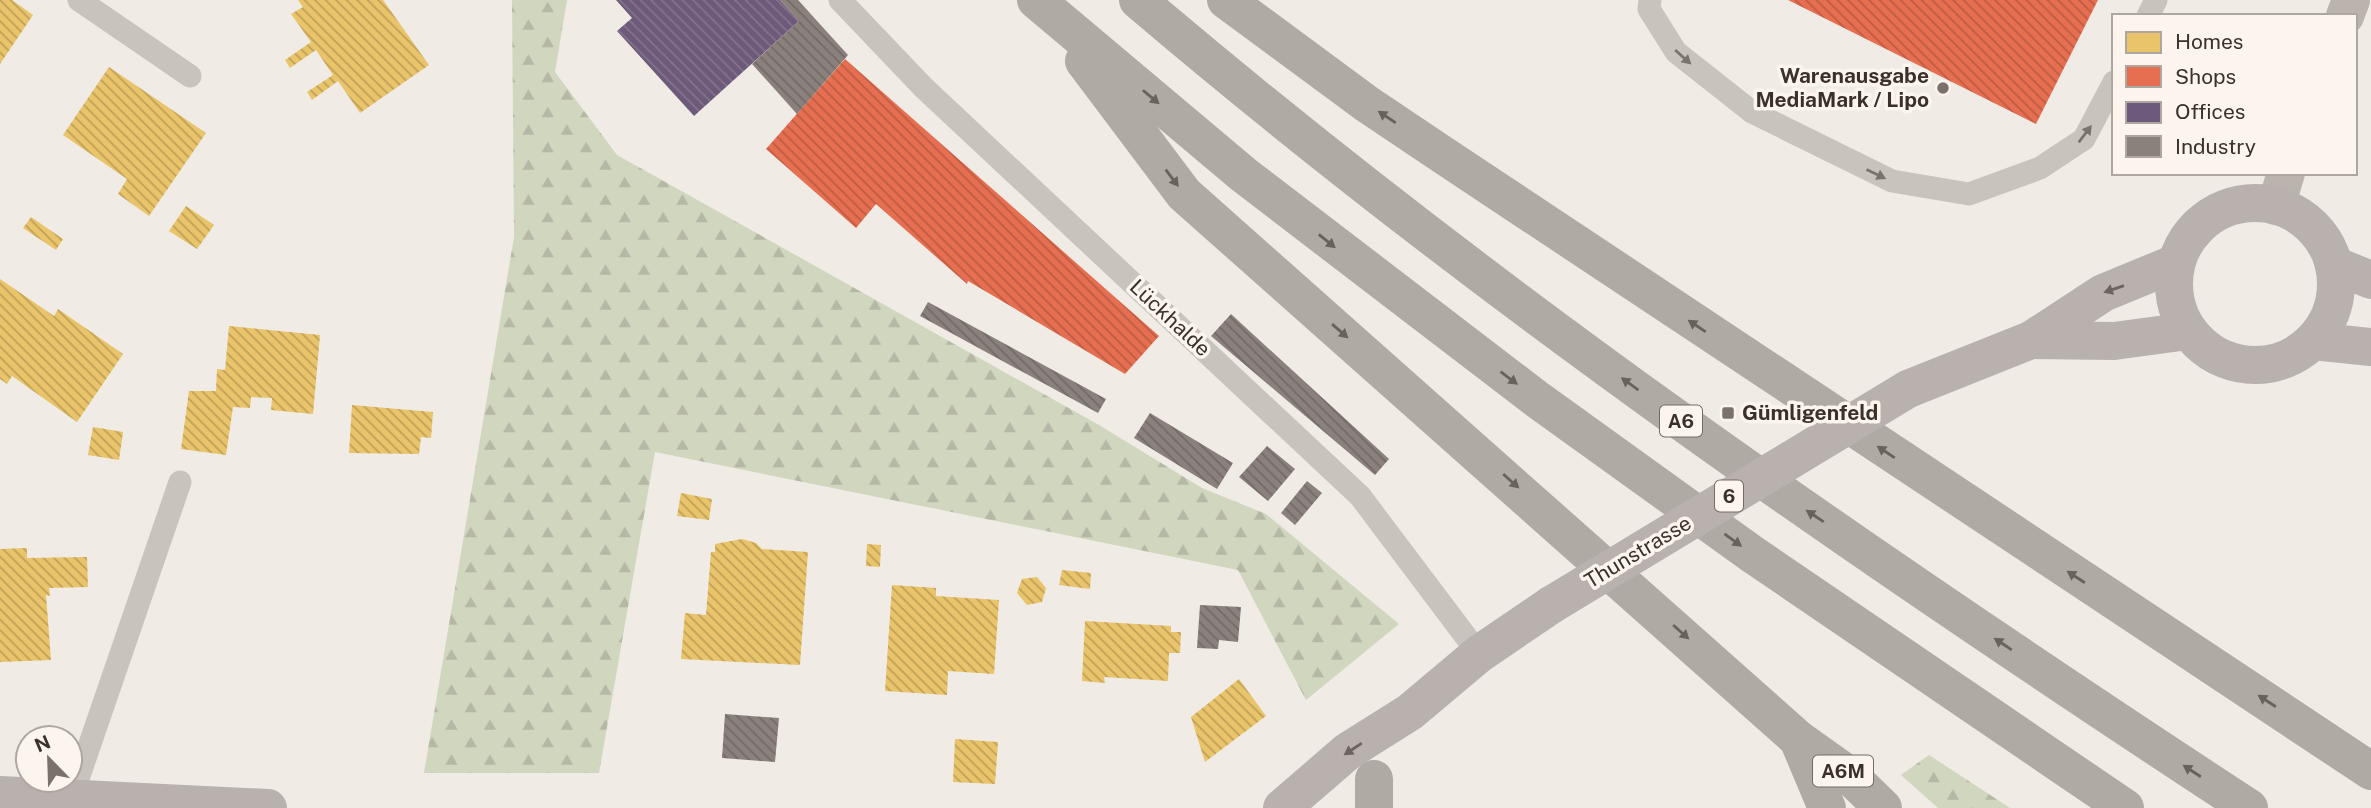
<svg xmlns="http://www.w3.org/2000/svg" width="2371" height="808" viewBox="0 0 2371 808" font-family="'Public Sans',sans-serif">
  <style>
    .forest { fill: url(#forest-firs) }
    .homes { fill: url(#homes-back-hatch) }
    .shops { fill: url(#shops-back-hatch) }
    .offices { fill: url(#offices-back-hatch) }
    .industry { fill: url(#industry-back-hatch) }
    .lines { fill: none; stroke-linecap: round; stroke-linejoin: round }
    .lane { stroke: #c9c3be; stroke-width: 23 }
    .secondary { stroke: #bab3ae; stroke-width: 38 }
    .primary { stroke: #b8b1ad; stroke-width: 38 }
    .highway { stroke: #afaaa4; stroke-width: 38 }
    .primary-bridge { stroke: #b8b1ad; stroke-width: 38 }
    .oneway { fill: #7b726d }
    .oneway2 { fill: #69615b }
    .oneway3 { fill: #6d645f }
    .poi-dot { fill: #7a716c; stroke: #fbf5ee; stroke-width: 2.5 }
    .labels { text-anchor: middle; stroke-width: 7; stroke-linejoin: round; paint-order: stroke }
    .shield { fill: #fbf5ee; stroke: #756b66; stroke-width: 2 }
    .shield-label { font-size: 19px; font-weight: bold; fill: #3b302b }
    .poi-label { font-size: 21px; font-weight: bold; fill: #3b302b; stroke: #fbf5ee; text-anchor: end }
    .street-label { font-size: 21px; fill: #3b302b; stroke: #fbf5ee }
  </style>
  <defs>
    <pattern id="forest-firs" width="22" height="20" patternUnits="userSpaceOnUse" patternTransform="scale(1.75)"><rect width="22" height="20" fill="#d1d6bf"/><path d="M5 1l3.5 6h-7zM16 11l3.5 6h-7z" fill="#b4b8a4"/></pattern>
    <pattern id="homes-back-hatch" width="6" height="6" patternUnits="userSpaceOnUse" patternTransform="scale(1.75)"><rect width="6" height="6" fill="#e9c46a"/><path d="M-1 5l2 2M0 0l6 6M5-1l2 2" fill="none" stroke="#bea057"/></pattern>
    <pattern id="shops-back-hatch" width="6" height="6" patternUnits="userSpaceOnUse" patternTransform="scale(1.75)"><rect width="6" height="6" fill="#e76f51"/><path d="M-1 5l2 2M0 0l6 6M5-1l2 2" fill="none" stroke="#bc5c43"/></pattern>
    <pattern id="offices-back-hatch" width="6" height="6" patternUnits="userSpaceOnUse" patternTransform="scale(1.75)"><rect width="6" height="6" fill="#6d597a"/><path d="M-1 5l2 2M0 0l6 6M5-1l2 2" fill="none" stroke="#83738b"/></pattern>
    <pattern id="industry-back-hatch" width="6" height="6" patternUnits="userSpaceOnUse" patternTransform="scale(1.75)"><rect width="6" height="6" fill="#8a817c"/><path d="M-1 5l2 2M0 0l6 6M5-1l2 2" fill="none" stroke="#726a66"/></pattern>
  </defs>
  <rect width="100%" height="100%" fill="#f0ebe5"/>
  <g class="forest">
    <path d="M512 0H567L555 72 617 155 1099 425 1202 488 1266 514 1399 624 1306 700 1238 570 655 452 599 773H424L514 237Z"/>
    <path d="M1929 755 2010 808H1938L1901 775Z"/>
  </g>
  <g class="homes">
    <path d="M0 0H12L33 15 0 64Z"/>
    <path d="M298 0H383L429 65 360 113 338 81 312 100 307 92 333 75 316 50 290 68 285 60 311 42 291 14 303 7Z"/>
    <path d="M109 67 206 133 149 216 118 194 127 179 63 135Z"/>
    <path d="M186 206 214 225 197 249 169 231Z"/>
    <path d="M31 217 63 239 56 250 23 228Z"/>
    <path d="M0 279 54 316 58 309 123 354 77 422 12 376 7 384 0 379Z"/>
    <path d="M229 326 320 335 313 414 271 410 272 398 251 397 250 408 233 407 226 455 181 449 189 391H216L217 369 225 370Z"/>
    <path d="M352 405 433 412 431 438 421 437 419 454 349 453Z"/>
    <path d="M93 427 123 432 119 460 88 455Z"/>
    <path d="M681 493 712 499 709 520 677 516Z"/>
    <path d="M742 539 756 543 762 549 808 552 800 665 681 659 685 613 706 615 711 552H715V544Z"/>
    <path d="M867 544 881 545 880 567 866 566Z"/>
    <path d="M27 548V558L87 557 88 587 49 588 50 596 46 595 51 660 0 662V549Z"/>
    <path d="M1062 570 1091 573 1090 589 1059 585Z"/>
    <path d="M1037 577 1046 588 1042 602 1027 605 1017 593 1022 579Z"/>
    <path d="M892 585 936 588V596L999 600 994 674 948 671 947 695 885 691Z"/>
    <path d="M1085 621 1171 626V632H1181L1180 653H1169L1168 681 1104 677 1105 683 1082 681Z"/>
    <path d="M1239 679 1266 716 1205 762 1191 717Z"/>
    <path d="M955 739 998 742 995 784 953 782Z"/>
  </g>
  <g class="shops">
    <path d="M1788 0H2098L2036 124Z"/>
    <path d="M845 59 1159 336 1125 374 968 281 967 284 876 204 856 228 766 149Z"/>
  </g>
  <path class="offices" d="M616 0H780L799 21 694 116 617 31 632 18Z"/>
  <g class="industry">
    <path d="M780 0H798L848 55 797 114 752 64 799 21Z"/>
    <path d="M928 302 1106 399 1098 413 920 316Z"/>
    <path d="M1231 314 1389 459 1375 475 1211 336Z"/>
    <path d="M1150 413 1233 463 1217 489 1134 438Z"/>
    <path d="M1267 446 1295 469 1268 501 1239 477Z"/>
    <path d="M1307 481 1322 493 1295 525 1281 513Z"/>
    <path d="M1200 605 1241 607 1238 642 1219 640 1218 649 1197 648Z"/>
    <path d="M725 714 779 718 775 762 722 758Z"/>
  </g>
  <g class="lines">
    <g class="lane">
      <path d="M79 0 190 76"/>
      <path d="M840 0 924 88 1360 496 1479 654"/>
      <path d="M1650 0 1649 9 1676 52 1752 112 1892 181 1969 194 2040 168 2084 139 2114 82"/>
      <path d="M2148 16 2156 0"/>
      <path d="M71 799 180 482"/>
    </g>
    <g class="secondary">
      <path d="M2345 16 2351 0"/>
      <path d="M2276 206 2286 173"/>
    </g>
    <g class="primary">
      <circle cx="2255" cy="284" r="81"/>
      <path d="M2334 265 2371 280"/>
      <path d="M2031 340 2114 341 2188 331"/>
      <path d="M2313 341 2371 347"/>
      <path d="M1908 389 2031 340 2103 293 2176 263"/>
      <path d="M0 795 268 808"/>
      <path d="M1282 808 1348 751 1410 712 1479 654 1551 605"/>
    </g>
    <g class="highway">
      <path d="M1036 0 1244 175 1538 400 1752 554 2125 808"/>
      <path d="M1138 0C1487 297 1866 557 2249 808"/>
      <path d="M1226 0 1367 104 1443 155 2371 771"/>
      <path d="M1084 61 1184 194 1798 739 1850 776 1883 808"/>
      <path d="M1798 739 1827 808"/>
      <path d="M1374 808V779"/>
    </g>
    <path class="primary-bridge" d="M1551 605 1908 389"/>
  </g>
  <defs><path id="oneway-solid" d="M-6-.8H1V-3.2L6.5 0L1 3.2V.8H-6Z" transform="scale(1.75)"/></defs>
  <g class="oneway">
    <use href="#oneway-solid" transform="translate(1683 57) rotate(42)"/>
    <use href="#oneway-solid" transform="translate(2085 134) rotate(-53)"/>
    <use href="#oneway-solid" transform="translate(1876 174) rotate(26)"/>
  </g>
  <g class="oneway2">
    <use href="#oneway-solid" transform="translate(1151 97) rotate(40)"/>
    <use href="#oneway-solid" transform="translate(1387 117) rotate(-146)"/>
    <use href="#oneway-solid" transform="translate(1172 178) rotate(53)"/>
    <use href="#oneway-solid" transform="translate(1327 241) rotate(39)"/>
    <use href="#oneway-solid" transform="translate(1697 326) rotate(-146)"/>
    <use href="#oneway-solid" transform="translate(1340 331) rotate(41)"/>
    <use href="#oneway-solid" transform="translate(1509 378) rotate(37)"/>
    <use href="#oneway-solid" transform="translate(1630 384) rotate(-144)"/>
    <use href="#oneway-solid" transform="translate(1886 452) rotate(-146)"/>
    <use href="#oneway-solid" transform="translate(1511 481) rotate(42)"/>
    <use href="#oneway-solid" transform="translate(1815 516) rotate(-146)"/>
    <use href="#oneway-solid" transform="translate(1733 540) rotate(36)"/>
    <use href="#oneway-solid" transform="translate(2076 577) rotate(-147)"/>
    <use href="#oneway-solid" transform="translate(1681 632) rotate(42)"/>
    <use href="#oneway-solid" transform="translate(2003 644) rotate(-146)"/>
    <use href="#oneway-solid" transform="translate(2267 701) rotate(-147)"/>
    <use href="#oneway-solid" transform="translate(2192 771) rotate(-147)"/>
  </g>
  <g class="oneway3">
    <use href="#oneway-solid" transform="translate(2114 289) rotate(161)"/>
    <use href="#oneway-solid" transform="translate(1353 749) rotate(146)"/>
  </g>
  <g class="poi-dot">
    <circle cx="1943" cy="88" r="7"/>
    <rect x="1721" y="406" width="14" height="14" rx="3.5"/>
  </g>
  <g class="labels">
    <g class="shield">
      <rect x="1660" y="405.5" width="42" height="31" rx="5"/>
      <rect x="1715" y="480.5" width="28" height="31" rx="5"/>
      <rect x="1813" y="755.5" width="60" height="31" rx="5"/>
    </g>
    <g class="shield-label">
      <text x="1681" y="428">A6</text>
      <text x="1729" y="503">6</text>
      <text x="1843" y="778">A6M</text>
    </g>
    <g class="poi-label">
      <text x="1929" y="83">Warenausgabe<tspan x="1929" dy="24">MediaMark / Lipo</tspan></text>
      <text x="1742" y="420" text-anchor="start">Gümligenfeld</text>
    </g>
    <g class="street-label">
      <text transform="translate(1170 318) rotate(43)" y="7">Lückhalde</text>
      <text transform="translate(1638 552) rotate(-31)" y="7">Thunstrasse</text>
    </g>
  </g>
  <rect x="2112" y="14" width="245" height="161" fill="#fbf5ee" stroke="#aea6a0" stroke-width="2"/>
  <rect x="2126" y="32" width="35" height="21" fill="#e9c46a" stroke="#aea6a0" stroke-width="2"/>
  <text x="2175" y="49" font-size="21" fill="#3b302b">Homes</text>
  <rect x="2126" y="66" width="35" height="21" fill="#e76f51" stroke="#aea6a0" stroke-width="2"/>
  <text x="2175" y="84" font-size="21" fill="#3b302b">Shops</text>
  <rect x="2126" y="102" width="35" height="21" fill="#6d597a" stroke="#aea6a0" stroke-width="2"/>
  <text x="2175" y="119" font-size="21" fill="#3b302b">Offices</text>
  <rect x="2126" y="136" width="35" height="21" fill="#8a817c" stroke="#aea6a0" stroke-width="2"/>
  <text x="2175" y="154" font-size="21" fill="#3b302b">Industry</text>
  <g transform="translate(49 759) rotate(337)"><circle r="33" fill="#fbf5ee" stroke="#aea6a0" stroke-width="2"/>
  <path d="M0-5L12 26L0 18L-12 26Z" fill="#7a716c"/>
  <text y="-10" font-size="19" font-weight="bold" text-anchor="middle" fill="#3b302b">N</text>
  </g>
</svg>
